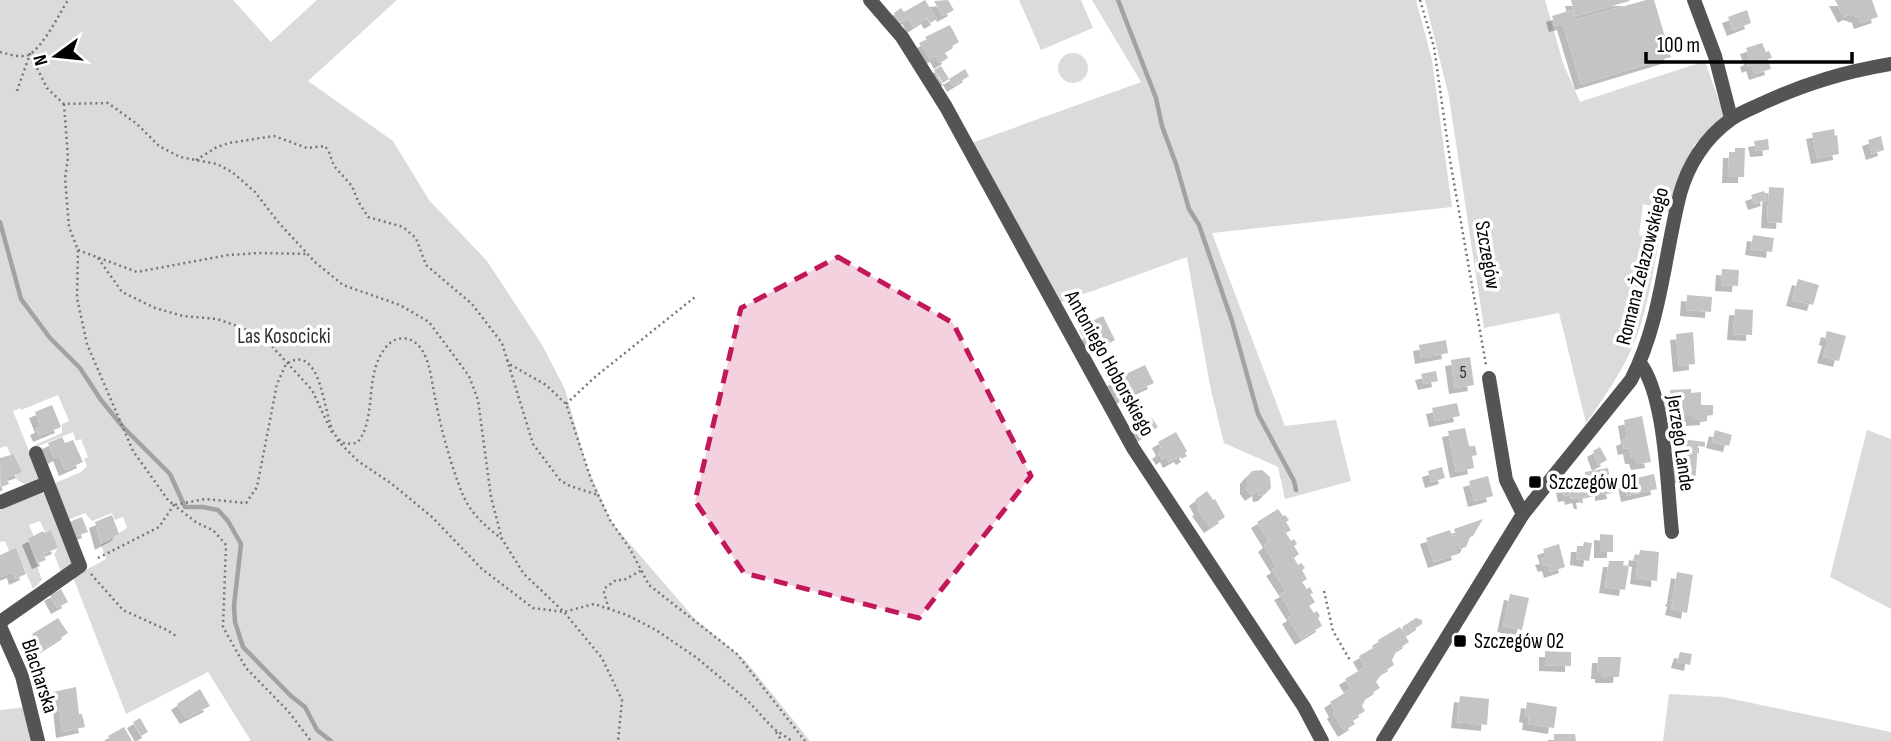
<svg xmlns="http://www.w3.org/2000/svg" width="1891" height="741" viewBox="0 0 1891 741" font-family="'Sofia Sans Condensed',sans-serif">
  <style>
    .green { fill: #dbdbdb }
    .lines { fill: none; stroke-linecap: round; stroke-linejoin: round }
    .stream { stroke: #a2a2a2; stroke-width: 4.5 }
    .building { fill: #c4c4c4; filter: url(#shadow) }
    .path { stroke: #767676; stroke-width: 2.5; stroke-dasharray: 2 3.5; stroke-linecap: butt }
    .minor { stroke: #545454; stroke-width: 14 }
    .marked { fill: #c2185b; fill-opacity: 0.2; stroke: #c2185b; stroke-width: 5; stroke-dasharray: 14 9; stroke-linejoin: round }
    .poi-dot { fill: #000; stroke: #fff; stroke-width: 2.5 }
    .labels { text-anchor: middle; stroke-width: 7; stroke-linejoin: round; paint-order: stroke }
    .number-label { font-size: 18px; fill: #313131 }
    .street-label { font-size: 21px; fill: #000; stroke: #fff }
    .park-label { font-size: 21px; fill: #323232; stroke: #fff }
    .poi-label { font-size: 21px; fill: #000; stroke: #fff; text-anchor: start }
  </style>
  <defs>
    <filter id="shadow"><feDropShadow dx="-6" dy="6" stdDeviation="0" flood-color="#0004"/></filter>
  </defs>
  <rect width="100%" height="100%" fill="#fff"/>
  <g class="green">
    <path d="M0 0H233L271 42 317 0H397L308 81 393 141 429 200 487 261 541 343 565 389 587 467 612 523 695 619 744 659 810 741H251L208 672 126 714 73 577 106 559 101 544 111 540V538L127 528 123 517 115 520 112 513 92 521 85 513 68 520 53 484 81 472 87 466 84 459 88 457 81 439 76 441 73 432 36 447 35 445 62 433V424L69 421 58 395 21 410 20 408 13 411 40 479 28 486 17 480 15 474 21 471 15 455 11 456 7 446 0 448Z"/>
    <path d="M1019 0H1081L1093 28 1041 50Z"/>
    <path d="M1092 0H1416L1432 60 1452 207 1212 233 1285 426 1336 420 1351 481 1285 499 1278 467 1224 443 1210 386 1187 257 1059 303 972 143 1141 82Z"/>
    <path d="M1425 0H1545L1563 63 1580 102 1705 61 1725 118 1694 145 1672 215 1666 210 1643 204 1639 235 1659 241C1652 276 1647 314 1632 348 1620 375 1603 399 1586 423L1559 313 1484 328 1449 97Z"/>
    <circle cx="1073" cy="68" r="15"/>
    <path d="M1867 430 1891 439V609L1830 577Z"/>
    <path d="M40 492 46 494 73 561 71 565 61 572 54 554 58 548 51 530 45 532 40 521 29 525 34 537 28 540 42 580 33 589 16 549 9 551 5 541 0 542V507Z"/>
    <path d="M1669 694 1723 697 1891 732V741H1663Z"/>
    <path d="M25 707 34 741H0V710Z"/>
  </g>
  <g class="lines">
    <g class="stream">
      <path d="M1118 0 1156 98 1162 126 1176 164 1189 209 1199 225 1232 321 1258 414 1294 481 1296 490"/>
      <path d="M0 222 21 299 50 338 80 368 101 400 123 427 170 474 185 507H203L218 510 228 521 241 544 234 606 235 622 243 647 291 696 305 707 317 730 331 741"/>
    </g>
  </g>
  <g class="building">
    <path d="M925 0 937 19 930 23 927 18 913 27 908 18 900 23 894 13 901 8 904 12Z"/>
    <path d="M948 0 954 10 943 16 934 1Z"/>
    <path d="M1571 0H1629L1630 1 1575 16Z"/>
    <path d="M1646 0H1654L1671 57 1581 84 1563 24 1555 26 1552 16 1572 10 1575 20Z"/>
    <path d="M1835 0H1872L1878 17 1860 23 1858 17 1849 14 1844 17Z"/>
    <path d="M1747 10 1751 23 1733 30 1728 17Z"/>
    <path d="M950 25 959 42 944 51 948 58 940 63 936 56 930 59 921 43 927 40 925 37Z"/>
    <path d="M1762 43 1766 52 1769 51 1772 58 1768 59 1771 69 1755 74 1752 65 1748 67 1746 61 1750 59 1746 48Z"/>
    <path d="M941 66 949 79 943 83 934 70Z"/>
    <path d="M965 69 969 76 953 86 949 79Z"/>
    <path d="M1834 129 1835 136 1837 135 1839 154 1817 158 1812 133Z"/>
    <path d="M1881 136 1884 150 1872 154 1868 140Z"/>
    <path d="M1768 139 1769 150 1756 151 1754 141Z"/>
    <path d="M1735 148H1745L1744 177H1728L1729 152H1735Z"/>
    <path d="M1769 187 1784 188 1782 223 1767 222Z"/>
    <path d="M1764 191 1767 200 1754 204 1751 195Z"/>
    <path d="M1753 235 1774 238 1772 252 1751 249Z"/>
    <path d="M1722 269 1739 270 1738 286 1721 285Z"/>
    <path d="M1798 279 1819 285 1813 305 1792 300Z"/>
    <path d="M1687 295 1712 297 1711 312 1686 310Z"/>
    <path d="M1735 309 1753 310 1752 335 1733 334Z"/>
    <path d="M1103 316 1115 340 1098 349 1093 340 1089 342 1086 335 1090 333 1085 324Z"/>
    <path d="M1827 331 1846 336 1839 361 1823 357 1828 340 1825 339Z"/>
    <path d="M1693 332 1695 364 1679 366 1676 334Z"/>
    <path d="M1446 340 1448 353 1421 358 1419 345Z"/>
    <path d="M1470 357 1474 385 1455 388 1451 360Z"/>
    <path d="M1145 365 1154 383 1122 398 1113 380Z"/>
    <path d="M1436 371 1438 381 1424 384 1421 374Z"/>
    <path d="M1691 389V393L1701 392V405H1713V415L1706 416V419L1692 420V416H1676L1675 404H1671L1670 390Z"/>
    <path d="M1457 403 1460 416 1435 421 1432 408Z"/>
    <path d="M52 405 61 427 39 436 36 429 41 427 35 412Z"/>
    <path d="M1642 416 1651 462 1637 464 1635 458H1631L1629 448 1624 449 1622 440 1627 438 1624 420Z"/>
    <path d="M1152 418 1158 427 1143 436 1137 428Z"/>
    <path d="M1465 428 1469 446H1475L1477 455 1472 456 1474 468 1456 472 1448 431Z"/>
    <path d="M1715 430 1732 435 1729 446 1712 442Z"/>
    <path d="M1176 432 1187 451 1185 453 1187 456 1182 459 1180 456 1169 462 1166 456 1162 459 1158 453 1162 450 1158 442Z"/>
    <path d="M62 437 65 443 73 440 83 462 65 470 59 455 54 458 48 443Z"/>
    <path d="M1682 439 1705 442V447L1698 446 1695 484H1688V478L1678 477Z"/>
    <path d="M1600 447 1607 460 1598 465 1593 451Z"/>
    <path d="M14 454 22 472 6 478 9 484 1 487 0 458Z"/>
    <path d="M1442 467 1445 478 1431 482 1428 471Z"/>
    <path d="M1608 468 1613 493 1601 495V490L1587 493V496L1582 497 1583 503H1580L1578 497 1571 499 1570 495 1564 496 1562 487 1567 486V483L1584 480 1585 472Z"/>
    <path d="M1262 470 1270 477 1271 488 1264 495 1259 496 1258 490 1251 495 1246 488V478L1252 471Z"/>
    <path d="M1654 474 1657 489 1627 496 1624 481Z"/>
    <path d="M1488 476 1493 496 1474 501 1469 481Z"/>
    <path d="M1207 491 1213 500 1215 499 1225 517 1210 527 1198 510 1200 509 1195 500Z"/>
    <path d="M1278 509 1283 516 1285 515 1289 520 1286 522 1291 530 1286 533 1291 541 1294 539 1297 544 1294 546 1299 554 1294 558 1298 565 1301 563 1305 568 1302 570 1307 579 1302 582 1307 589 1310 587 1313 593 1310 594 1315 602 1309 606 1314 613 1317 611 1320 616 1318 618 1322 626 1301 639 1288 618 1293 615 1280 594 1286 591 1272 570 1277 567 1264 546 1269 542 1257 522Z"/>
    <path d="M112 515 119 534 101 544 95 522Z"/>
    <path d="M82 517 88 532 74 537 69 522Z"/>
    <path d="M1483 519 1473 536 1470 537 1466 547 1460 549 1458 544 1455 545 1458 554 1434 562 1426 538 1450 530 1452 536 1456 535 1454 529Z"/>
    <path d="M51 530 58 548 43 554 46 560 38 563 28 539 43 531 44 533Z"/>
    <path d="M1600 534 1613 535V552H1600Z"/>
    <path d="M1584 542 1592 543 1589 561 1576 559 1577 546H1583Z"/>
    <path d="M1559 544 1565 567 1550 572 1548 565 1544 566 1541 559 1546 558 1543 549Z"/>
    <path d="M16 548 26 574 15 579 13 572 0 577V555Z"/>
    <path d="M1640 550 1659 552 1657 581 1636 578 1638 561 1634 560 1635 554 1639 555Z"/>
    <path d="M1609 561H1624L1623 565 1629 566 1625 590 1605 587Z"/>
    <path d="M1677 572 1693 575 1687 613 1671 609 1673 601 1671 600 1673 597Z"/>
    <path d="M61 589 68 602 57 608 50 595Z"/>
    <path d="M1510 594 1529 598 1522 630 1503 626Z"/>
    <path d="M58 618 68 633 42 650 32 634Z"/>
    <path d="M1416 618 1422 620V624L1405 635 1409 642 1397 650 1392 660 1394 665 1383 672 1376 682 1380 688 1367 696 1362 706 1365 711 1352 719 1355 724 1344 731 1333 713 1335 711 1330 702 1351 689 1345 679 1365 667 1359 656 1380 644 1378 640 1400 627 1403 632 1405 631 1402 627Z"/>
    <path d="M1545 651 1571 652V666L1545 665Z"/>
    <path d="M1680 652 1692 654 1690 665 1677 662Z"/>
    <path d="M1598 657H1621L1619 677H1601V673H1597Z"/>
    <path d="M76 687 79 714H82L85 727 62 732 59 705H56L53 692Z"/>
    <path d="M200 689 210 706 186 718 177 704Z"/>
    <path d="M1460 696 1489 699 1487 725 1457 722Z"/>
    <path d="M1527 702 1557 707 1554 728 1528 724 1529 717 1525 716Z"/>
    <path d="M140 718 148 732 141 736 133 722Z"/>
    <path d="M124 727 132 741H111L108 736Z"/>
    <path d="M1554 734H1575L1576 741H1554Z"/>
  </g>
  <g class="lines">
    <g class="path">
      <path d="M1420 0 1434 47 1450 160 1486 365"/>
      <path d="M0 52C8 54 20 58 28 55 43 48 59 14 68 0"/>
      <path d="M17 91 30 54 47 88 64 104 108 103 137 124 159 146 180 157 217 164 232 172 255 192 279 223 315 262 343 285 400 305 429 322 469 376 478 400 491 497 502 539 524 574 564 612 602 658 622 700 618 741"/>
      <path d="M64 104 68 158 65 178 69 227 78 250 77 298 87 344 133 451 168 500 174 505 205 499 246 503 257 487 277 384 286 364C322 341 323 415 334 433 337 438 341 442 346 444L357 443C378 418 363 375 386 347 397 334 413 336 422 350 431 364 432 386 436 402 440 426 456 485 468 505 477 519 489 529 502 539"/>
      <path d="M196 160 217 147 229 143 274 136 307 148 325 146 329 152 334 166 352 186 358 201 368 217 403 227 416 238 426 265 472 304 502 343 533 444 560 480 570 486 598 495"/>
      <path d="M78 250 137 272 228 255 259 253 307 254"/>
      <path d="M98 258 122 292 155 308 183 316 217 319 243 328 269 343 312 390 333 435"/>
      <path d="M507 360 511 365 546 385 566 404 592 482 610 520 630 549 649 585 737 654 805 741"/>
      <path d="M566 404 595 377 695 297"/>
      <path d="M337 440 358 461 392 484 432 517 482 569 533 608 564 612 594 604 627 615 656 630 697 658 747 700 774 729 792 741"/>
      <path d="M98 558 159 527 174 505 197 523 213 530 226 545 223 627 246 668 288 711 311 741"/>
      <path d="M91 574 123 610 167 630 176 636"/>
      <path d="M1324 591 1333 631 1351 662"/>
      <path d="M609 609 604 593 605 588 616 580H624L642 570"/>
      <path d="M776 732 782 741"/>
    </g>
    <g class="minor">
      <path d="M870 0 902 37 946 107 1133 448 1304 707 1322 741"/>
      <path d="M1694 0 1715 56 1731 118"/>
      <path d="M1640 363C1666 397 1667 488 1672 532"/>
      <path d="M1489 378 1506 480 1523 514"/>
      <path d="M1 502 47 483"/>
      <path d="M0 622 80 566 36 453"/>
      <path d="M0 626 22 676 38 741"/>
      <path d="M1383 741 1523 514 1631 380C1661 322 1664 257 1680 194 1688 165 1705 138 1730 120 1739 113 1753 108 1763 103 1807 83 1844 72 1891 64"/>
    </g>
  </g>
  <path class="marked" d="M838 257 953 323 1031 476 919 618 744 573 695 501 741 308Z"/>
  <g class="poi-dot">
    <rect x="1528" y="475" width="14" height="14" rx="3.5"/>
    <rect x="1453" y="634" width="14" height="14" rx="3.5"/>
  </g>
  <g class="labels">
    <g class="number-label">
      <text x="1463" y="378">5</text>
    </g>
    <g class="street-label">
      <text transform="translate(1488 255) rotate(80)" y="7">Szczegów</text>
      <text transform="translate(1642 266) rotate(-76)" y="7">Romana Żelazowskiego</text>
      <text transform="translate(1110 363) rotate(61)" y="7">Antoniego Hoborskiego</text>
      <text transform="translate(1681 443) rotate(82)" y="7">Jerzego Lande</text>
      <text transform="translate(40 676) rotate(72)" y="7">Blacharska</text>
    </g>
    <g class="park-label">
      <text x="284" y="343">Las Kosocicki</text>
    </g>
    <g class="poi-label">
      <text x="1549" y="489">Szczegów 01</text>
      <text x="1474" y="648">Szczegów 02</text>
    </g>
  </g>
  <g transform="translate(56 56) rotate(255)" stroke="#ffffff" stroke-width="5" paint-order="stroke">
  <path d="M0-5L12 26L0 18L-12 26Z" fill="#000000"/>
  <text y="-10" font-size="19" font-weight="bold" text-anchor="middle" fill="#000000">N</text>
  </g>
  <path d="M1646 52v10h206v-10" fill="none" stroke="#000000" stroke-width="3.5"/>
  <text x="1657" y="52" font-size="21" fill="#000000" stroke="#ffffff" stroke-width="5" paint-order="stroke">100 m</text>
</svg>
